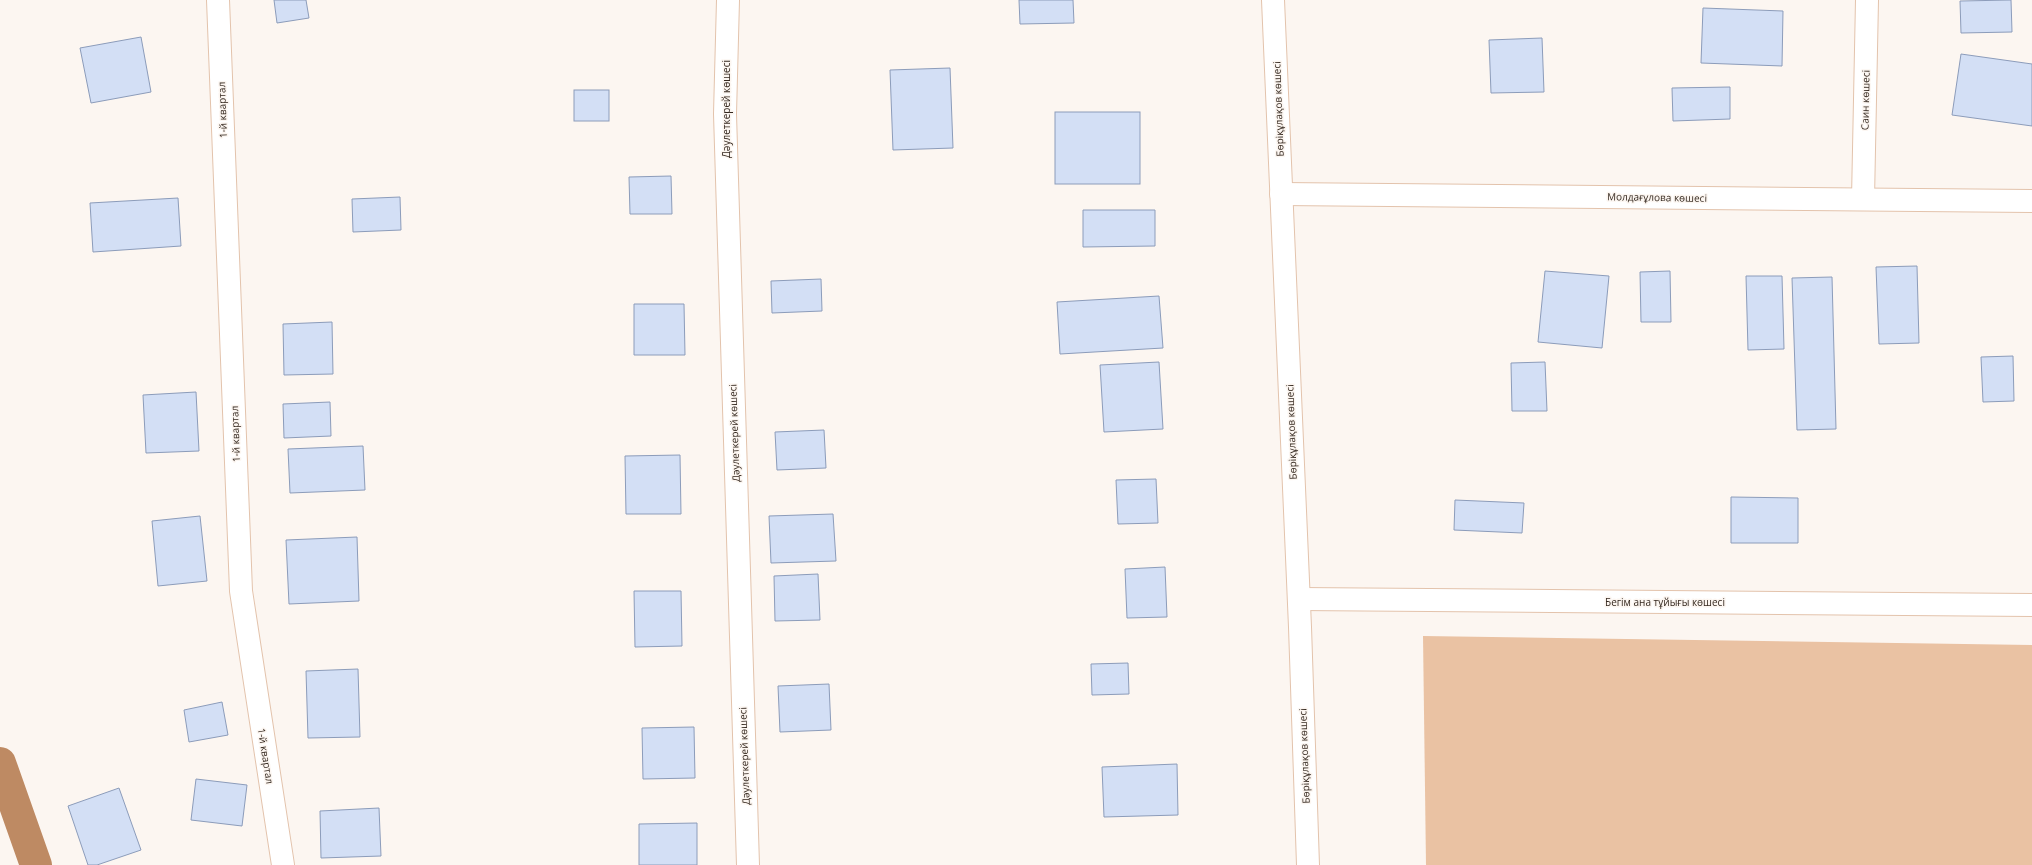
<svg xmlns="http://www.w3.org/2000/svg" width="2032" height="865" viewBox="0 0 2032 865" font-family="'Open Sans',sans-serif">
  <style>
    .green { fill: #eac2a3 }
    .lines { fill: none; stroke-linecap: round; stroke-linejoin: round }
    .canal { stroke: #be8a63; stroke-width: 32 }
    .building { fill: #d3dff5; stroke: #8c9cba }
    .street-casing { stroke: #e3c3ac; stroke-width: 24 }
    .secondary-casing { stroke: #e3c3ac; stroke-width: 24 }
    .street { stroke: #fff; stroke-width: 22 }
    .secondary { stroke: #fff; stroke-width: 22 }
    .labels { text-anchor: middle; stroke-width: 3; stroke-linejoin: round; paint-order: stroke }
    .street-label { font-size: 10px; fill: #34281f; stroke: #fcf6f1 }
  </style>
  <rect width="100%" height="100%" fill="#fcf6f1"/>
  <path class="green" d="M1423 636 2032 645V865H1426Z"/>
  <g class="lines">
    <path class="canal" d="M0 763 36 865"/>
  </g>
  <g class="building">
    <path d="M274 0H306L309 18 277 23Z"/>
    <path d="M1019 0H1073L1074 23 1020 24Z"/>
    <path d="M2011 0 2012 32 1961 33 1960 1Z"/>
    <path d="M1703 8 1783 11 1782 66 1701 63Z"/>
    <path d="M141 37 151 92 91 103 80 48Z"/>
    <path d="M1542 38 1544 92 1491 93 1489 40Z"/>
    <path d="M1961 54 2032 64V126L1952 115Z"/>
    <path d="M950 68 953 148 893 150 890 70Z"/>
    <path d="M1730 87V119L1673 121 1672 88Z"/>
    <rect x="574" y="90" width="35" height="31"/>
    <rect x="1055" y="112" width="85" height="72"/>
    <path d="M671 176 672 214H630L629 177Z"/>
    <path d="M400 197 401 230 353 232 352 199Z"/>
    <path d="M178 198 181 246 93 252 90 203Z"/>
    <path d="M1083 210H1155V246L1083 247Z"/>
    <path d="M1917 266 1919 343 1879 344 1876 267Z"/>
    <path d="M1545 271 1609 276 1602 348 1538 342Z"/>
    <path d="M1670 271 1671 322H1641L1640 272Z"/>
    <path d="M1746 276H1782L1784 349 1748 350Z"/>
    <path d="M1832 277 1836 429 1797 430 1792 278Z"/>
    <path d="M821 279 822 311 772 313 771 281Z"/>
    <path d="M1159 296 1163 348 1060 354 1057 302Z"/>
    <path d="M634 304H684L685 355H634Z"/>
    <path d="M332 322 333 374 284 375 283 324Z"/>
    <path d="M2013 356 2014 401 1983 402 1981 357Z"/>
    <path d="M1159 362 1163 429 1104 432 1100 365Z"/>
    <path d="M1545 362 1547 411H1512L1511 363Z"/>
    <path d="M196 392 199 451 146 453 143 395Z"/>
    <path d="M330 402 331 436 284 438 283 404Z"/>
    <path d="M824 430 826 468 777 470 775 432Z"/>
    <path d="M363 446 365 490 290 493 288 449Z"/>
    <path d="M680 455 681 514H626L625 456Z"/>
    <path d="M1156 479 1158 523 1118 524 1116 480Z"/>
    <path d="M1731 497 1798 498V543H1731Z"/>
    <path d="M1455 500 1524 503 1522 533 1454 530Z"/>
    <path d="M833 514 836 561 771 563 769 516Z"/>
    <path d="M200 516 207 581 158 586 152 521Z"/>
    <path d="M357 537 359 601 289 604 286 540Z"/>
    <path d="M1165 567 1167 617 1127 618 1125 569Z"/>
    <path d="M818 574 820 620 775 621 774 576Z"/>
    <path d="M634 591H681L682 646 635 647Z"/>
    <path d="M1128 663 1129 694 1092 695 1091 664Z"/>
    <path d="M358 669 360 737 308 738 306 671Z"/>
    <path d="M829 684 831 730 780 732 778 686Z"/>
    <path d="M222 702 228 735 189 742 184 710Z"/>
    <path d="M694 727 695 778 643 779 642 728Z"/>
    <path d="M1177 764 1178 815 1104 817 1102 767Z"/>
    <path d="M196 779 247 785 242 826 191 820Z"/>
    <path d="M119 788 141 850 97 865H88L68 806Z"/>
    <path d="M379 808 381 856 321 858 320 811Z"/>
    <path d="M697 823V865H639V824Z"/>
  </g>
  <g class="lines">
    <g class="street-casing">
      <g id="street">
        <path d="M218 0 241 591 283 865"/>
        <path d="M728 0 725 114 748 865"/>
        <path d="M1281 194 2032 201"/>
        <path d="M1863 199 1867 0"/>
        <path d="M1299 599 2032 605"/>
      </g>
    </g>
    <g class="secondary-casing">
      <path id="secondary" d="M1273 0 1300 627 1308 865"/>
    </g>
    <use href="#street" class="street"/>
    <use href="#secondary" class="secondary"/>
  </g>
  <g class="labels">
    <g class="street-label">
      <text transform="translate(1865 100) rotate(-89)" y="4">Саин көшесі</text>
      <text transform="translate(726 109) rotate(-90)" y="4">Дәулеткерей көшесі</text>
      <text transform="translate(1278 109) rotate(-92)" y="4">Бөріқұлақов көшесі</text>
      <text transform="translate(222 110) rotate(-92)" y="4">1-й квартал</text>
      <text transform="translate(1657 197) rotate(1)" y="4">Молдағұлова көшесі</text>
      <text transform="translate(1291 432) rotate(-92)" y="4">Бөріқұлақов көшесі</text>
      <text transform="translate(734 433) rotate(-92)" y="4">Дәулеткерей көшесі</text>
      <text transform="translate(235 434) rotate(-92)" y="4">1-й квартал</text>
      <text x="1665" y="606">Бегім ана тұйығы көшесі</text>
      <text transform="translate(266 756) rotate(81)" y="4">1-й квартал</text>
      <text transform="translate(744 756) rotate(-92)" y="4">Дәулеткерей көшесі</text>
      <text transform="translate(1304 756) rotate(-92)" y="4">Бөріқұлақов көшесі</text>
    </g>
  </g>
</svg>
